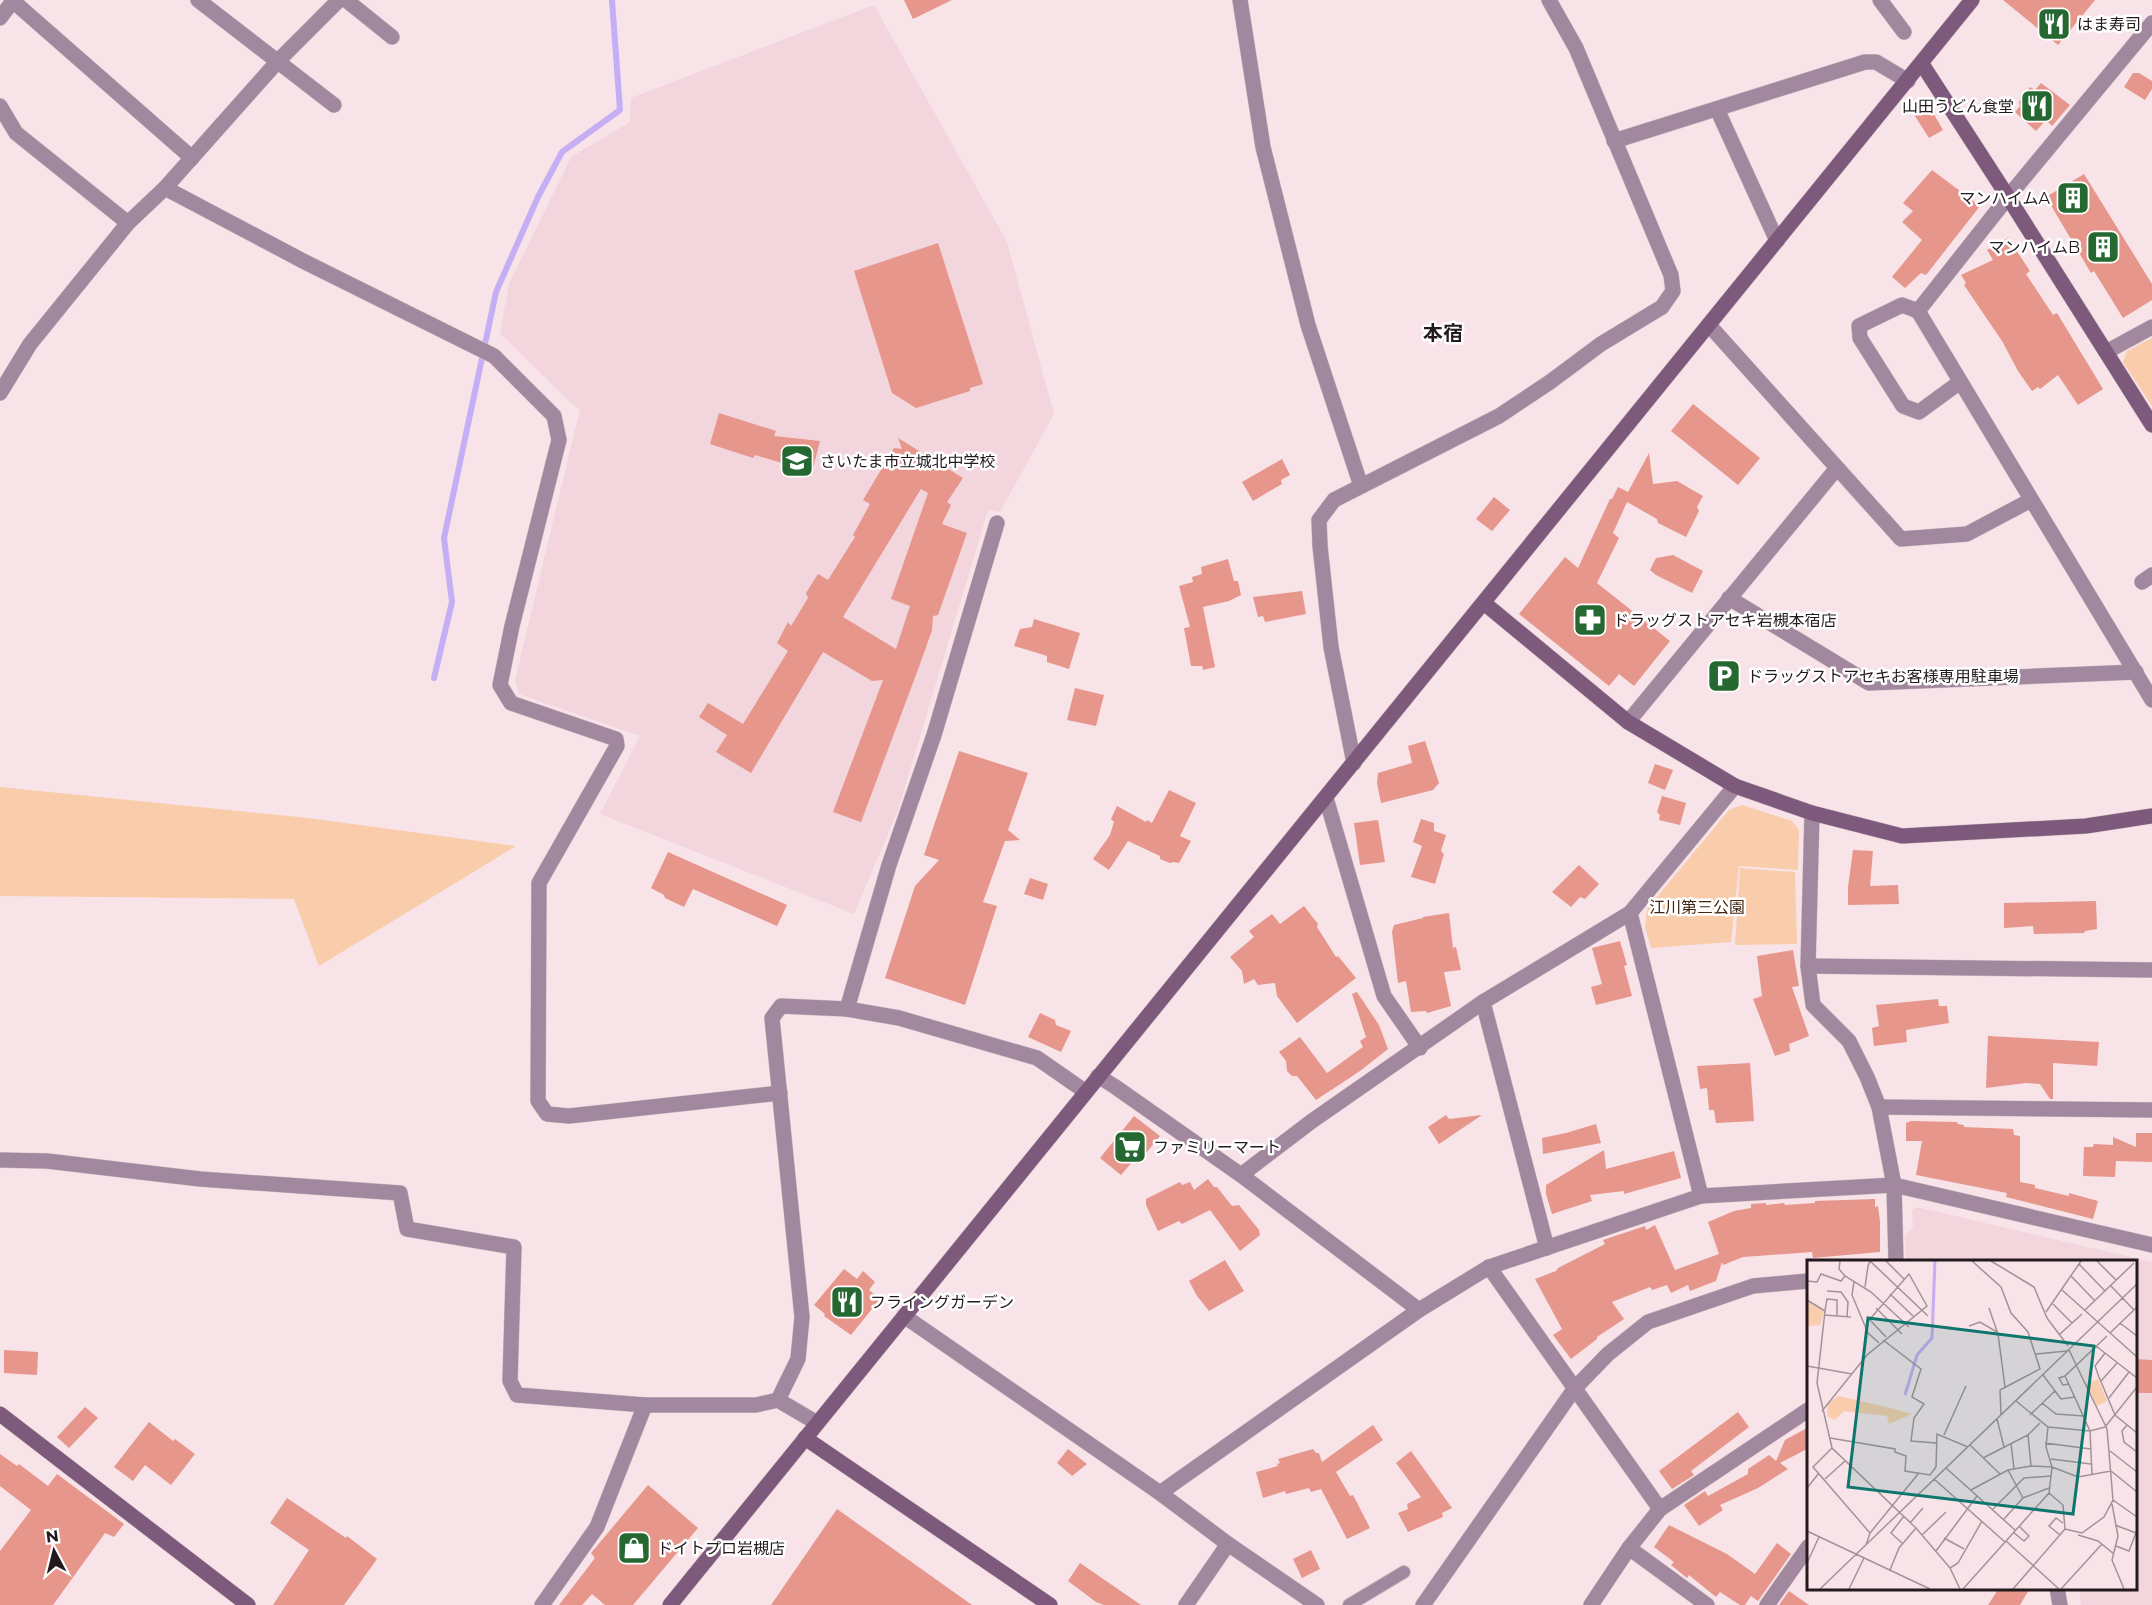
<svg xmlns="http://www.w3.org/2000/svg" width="2152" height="1605" viewBox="0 0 2152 1605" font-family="Montserrat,'Noto Sans JP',sans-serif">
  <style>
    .built { fill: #f2d5dd }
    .green { fill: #f9cdac }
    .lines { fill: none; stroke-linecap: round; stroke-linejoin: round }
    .stream { stroke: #c5aef3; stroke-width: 6 }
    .building { fill: #e6968b; fill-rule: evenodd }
    .lane-casing { stroke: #d1bfc4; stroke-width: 14 }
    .street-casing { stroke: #d1bfc4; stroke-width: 16 }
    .secondary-casing { stroke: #d1bfc4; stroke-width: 16 }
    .lane { stroke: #a1889f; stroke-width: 12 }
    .street { stroke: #a1889f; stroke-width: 15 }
    .secondary { stroke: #7d5a7b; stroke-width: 15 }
    .labels { text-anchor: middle; stroke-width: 5; stroke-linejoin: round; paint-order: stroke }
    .poi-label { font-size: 16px; fill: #221a1d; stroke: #fff; text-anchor: start }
    .park-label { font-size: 16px; fill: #402611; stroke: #fff }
    .quarter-label { font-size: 20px; font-weight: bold; fill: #221a1d; stroke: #fff }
    .inset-river { fill: none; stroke: #c5aef3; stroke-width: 3 }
    .inset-road { fill: none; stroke: #a29397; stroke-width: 1.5 }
    .view { fill: #0f766e; fill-opacity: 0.15; stroke: #0f766e; stroke-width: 3 }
    .inset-edge { fill: none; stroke: #221a1d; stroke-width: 3 }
  </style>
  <rect width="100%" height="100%" fill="#f8e3e9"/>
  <g class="built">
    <path d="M874 5 1007 242 1054 414 1000 512 988 510 898 810 854 914 600 814 640 736 519 694 515 680 580 409 571 403 500 333 509 284 571 157 630 122 631 98Z"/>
    <path d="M1917 1207 2152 1262V1605H2081L2079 1589 2136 1588V1262L1906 1261 1905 1236 1913 1228 1912 1210Z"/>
  </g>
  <g class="green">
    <path d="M2152 338V406L2123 362 2127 351Z"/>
    <path d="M0 787 308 818 516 846 319 966 294 899 0 896Z"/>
    <path d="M1742 805 1792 821 1799 830 1798 870 1739 866 1731 942 1651 948 1645 927 1647 909 1729 810Z"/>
    <path d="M1740 868 1795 872 1797 944 1735 945Z"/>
  </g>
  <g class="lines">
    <path class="stream" d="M434 678 452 602 444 538 496 292 538 197 562 152 620 110 612 0"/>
  </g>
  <g class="building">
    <path d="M904 0H952L913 19Z"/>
    <path d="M2003 0H2095L2058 45Z"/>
    <path d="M2133 73H2139L2152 81V89L2145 100 2124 87Z"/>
    <path d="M2041 83 2070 105 2052 126 2046 120 2036 131 2015 112 2020 106 2019 102 2030 87 2035 90Z"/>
    <path d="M1928 104 1943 130 1929 138 1913 113Z"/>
    <path d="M1932 170 1980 206 1926 275 1921 273 1905 288 1892 277 1922 240 1902 222 1913 211 1903 203Z"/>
    <path d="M2084 174 2152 284V300L2123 318 2094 271 2091 273 2046 197Z"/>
    <path d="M2008 238 2030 271 2026 274 2053 315 2057 313 2103 389 2078 405 2058 375 2040 389 2038 387 2032 391 2018 371 2002 341 1964 285 1966 283 1961 275 1993 260 1987 250Z"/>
    <path d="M938 243 983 384 970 388V391L916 408 892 393 854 271Z"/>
    <path d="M1693 404 1760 458 1738 485 1671 431Z"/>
    <path d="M719 413 776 431 774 436 820 441 812 472 755 455 753 458 710 444Z"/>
    <path d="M898 438 963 478 947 502 951 505 942 524 967 533 938 615 933 616 932 630 920 664 861 822 833 812 883 680 872 681 823 652 751 773 716 752 727 735 699 717 708 703 743 724 788 651 777 643 788 622 791 626 808 598 806 593 818 574 828 580 855 537 853 535 870 504 863 500 894 448 902 449ZM921 489 928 493 891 599 910 606 896 649 843 617Z"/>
    <path d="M1649 453 1653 484 1677 481 1703 496 1697 507 1699 511 1686 537 1658 523 1657 519 1627 502 1613 533 1619 538 1597 583 1670 641 1634 686 1619 674 1609 686 1519 614 1565 557 1578 568 1610 499H1612L1618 487 1628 492Z"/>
    <path d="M1282 459 1290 475 1281 480 1282 484 1253 501 1242 482Z"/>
    <path d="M1494 497 1510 510 1492 531 1476 519Z"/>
    <path d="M1673 555 1703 571 1692 593 1656 575 1650 570 1656 558Z"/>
    <path d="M1228 559 1234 581H1238L1241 595 1229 601 1203 607 1215 667 1203 670 1202 666H1191L1184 628 1190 627 1179 586 1193 582 1192 577 1202 574 1201 567Z"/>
    <path d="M1302 591 1306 614 1265 622 1263 616 1258 617 1253 597Z"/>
    <path d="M1034 619 1080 633 1069 669 1047 662V656L1014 646 1020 629 1032 627Z"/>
    <path d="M1075 688 1104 695 1096 726 1067 720Z"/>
    <path d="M1425 741 1439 783 1433 790 1381 803 1377 783 1378 773 1412 763 1408 746Z"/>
    <path d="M959 751 1028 773 1008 830 1020 840 1005 841 983 902 997 906 965 1005 885 978 915 886 939 860 924 855Z"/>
    <path d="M1655 764 1673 770 1665 790 1648 783Z"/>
    <path d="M1169 790 1196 803 1180 836 1191 841 1179 863 1174 862 1170 863 1160 859V856L1128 841 1109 870 1093 859 1110 835 1114 822 1111 819 1117 806 1146 822 1147 820 1152 823Z"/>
    <path d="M1662 796 1686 803 1680 825 1659 820 1660 815 1657 812Z"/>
    <path d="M1421 819 1434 823V831L1446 835 1441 851 1444 854 1435 884 1411 877 1422 846 1413 842Z"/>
    <path d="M1378 820 1385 862 1360 865 1354 823Z"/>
    <path d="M1853 850 1873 851 1870 886 1898 885 1899 904 1848 905V887Z"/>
    <path d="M668 852 787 905 777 926 693 889 684 907 665 898 664 895 651 888Z"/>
    <path d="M1579 865 1599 884 1585 899 1580 897 1571 907 1552 892Z"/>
    <path d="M1030 878 1048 884 1043 900 1024 894Z"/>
    <path d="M2096 901 2097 929 2085 931 2084 933 2034 934 2033 926 2004 928V903Z"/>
    <path d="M1304 906 1318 924 1317 927 1336 957 1338 956 1356 978 1297 1023 1277 996 1275 983 1258 985 1254 979 1244 984 1242 971 1230 957 1254 937 1249 931 1272 914 1280 924Z"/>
    <path d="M1449 913 1453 948 1456 947 1461 970 1444 972 1451 1006 1427 1013 1426 1011 1411 1012 1406 981 1398 983 1392 932 1394 925 1423 918V917Z"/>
    <path d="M1620 941 1627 965 1624 966 1632 996 1596 1005 1591 987 1602 984 1592 948Z"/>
    <path d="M1793 950 1799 986 1792 987 1809 1036 1789 1044 1790 1051 1775 1056 1753 999 1762 996 1757 956Z"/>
    <path d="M1357 992 1379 1025 1388 1049 1360 1071 1316 1100 1297 1076H1292L1287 1071 1286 1061 1279 1052 1300 1037 1327 1073 1363 1047 1360 1041 1366 1037 1352 994Z"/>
    <path d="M1938 999 1939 1006H1947L1949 1023 1906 1030 1907 1042 1874 1046 1872 1028 1879 1026 1876 1005Z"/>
    <path d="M1040 1013 1055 1020 1056 1025 1071 1031 1061 1052 1028 1037Z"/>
    <path d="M1988 1036 2099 1042 2097 1066 2053 1063V1099H2050L2040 1084 2026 1083 1986 1088Z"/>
    <path d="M1750 1063 1754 1121 1716 1123 1714 1110H1709L1707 1088 1700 1089 1697 1066Z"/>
    <path d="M1446 1115 1449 1119 1482 1115 1439 1144 1428 1127Z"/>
    <path d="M1134 1116 1160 1136 1137 1164 1133 1161 1121 1175 1100 1158Z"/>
    <path d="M1911 1121 1957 1122 1958 1124 1964 1125V1127L2013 1129 2014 1135 2020 1136V1182L2035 1185V1188L2069 1196V1193L2098 1201 2093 1219 2006 1197 2007 1193 1916 1175 1922 1141H1906V1123Z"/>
    <path d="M1596 1124 1601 1143 1543 1154 1542 1138 1566 1133Z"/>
    <path d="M2136 1133H2152V1162L2116 1161 2115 1177 2083 1176 2084 1147H2093L2094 1144 2113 1145V1137L2136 1147Z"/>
    <path d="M1604 1150 1606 1169 1674 1151 1681 1178 1624 1194V1191L1590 1195 1592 1201 1552 1214 1546 1194V1185Z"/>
    <path d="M1208 1179 1214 1187H1217L1232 1206 1239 1205 1259 1230 1260 1235 1240 1251 1210 1210 1182 1224 1179 1221 1158 1231 1146 1205V1199L1180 1182 1182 1185 1190 1182 1194 1190Z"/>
    <path d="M1875 1199V1207L1878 1206 1880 1222V1252L1813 1258 1812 1252 1743 1257 1723 1265 1722 1262 1716 1281 1690 1291 1688 1285 1671 1293 1667 1285 1652 1290 1650 1287 1612 1302 1624 1319 1597 1337V1339L1571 1359 1553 1335 1562 1329 1535 1279 1556 1271 1558 1268 1605 1244 1603 1240 1645 1226 1646 1230 1655 1225 1675 1270 1719 1254 1708 1222 1734 1211 1751 1208V1204L1766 1203V1205L1784 1203 1785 1205 1815 1203V1201Z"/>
    <path d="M1225 1260 1244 1291 1209 1311 1197 1296 1189 1281Z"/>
    <path d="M844 1269 857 1279 863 1271 875 1282 869 1290 880 1299 851 1335 824 1316 825 1314 814 1305Z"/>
    <path d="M4 1350 38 1352 37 1375 4 1373Z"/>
    <path d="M2136 1359 2152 1360V1393H2136Z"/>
    <path d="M85 1407 98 1418 69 1448 57 1437Z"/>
    <path d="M1738 1412 1749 1427 1691 1471 1694 1475 1672 1489 1659 1471Z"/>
    <path d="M149 1422 173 1441 175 1439 195 1454 171 1485 145 1465 133 1481 114 1467Z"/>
    <path d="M1373 1425 1383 1440 1336 1472 1350 1496 1353 1495 1370 1528 1347 1539 1321 1489 1311 1492 1309 1488 1286 1494 1285 1491 1263 1498 1256 1472 1278 1466 1277 1464 1280 1463 1278 1459 1313 1449 1316 1453H1319L1322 1462Z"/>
    <path d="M1809 1427V1448L1780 1463 1788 1469 1758 1488 1720 1505 1723 1510 1699 1526 1684 1505 1705 1491 1708 1496 1748 1474V1469L1769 1455 1776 1461 1785 1440Z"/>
    <path d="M1068 1449 1087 1464 1072 1476 1057 1463Z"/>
    <path d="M1411 1451 1452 1508 1442 1513 1443 1517 1408 1532 1398 1513 1408 1509 1407 1504 1421 1497 1396 1463Z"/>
    <path d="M0 1454 17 1466 19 1464 48 1486 57 1474 124 1524 114 1537 105 1533 53 1605H0V1551L31 1510 0 1486Z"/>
    <path d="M648 1485 698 1528 633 1605H605L592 1594 582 1605H559L595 1558 591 1553Z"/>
    <path d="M287 1498 346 1538 347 1536 377 1559 344 1605H273L309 1550 270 1523Z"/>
    <path d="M837 1509 972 1605H771Z"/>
    <path d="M1669 1525 1727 1554 1755 1574 1777 1543 1791 1554 1758 1601 1751 1596 1745 1605H1740L1720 1592 1716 1597 1689 1575 1687 1578 1671 1565 1674 1562 1654 1547Z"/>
    <path d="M1311 1550 1320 1569 1302 1578 1293 1559Z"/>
    <path d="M1080 1563 1141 1605H1104L1096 1602 1068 1581Z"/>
    <path d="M1999 1588H2030L2020 1605H1988Z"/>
    <path d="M1789 1591 1809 1605H1779Z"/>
  </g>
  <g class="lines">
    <g class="lane-casing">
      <path id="lane" d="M1349 1605 1404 1572"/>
    </g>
    <g class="street-casing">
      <g id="street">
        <path d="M198 0 334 105"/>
        <path d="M346 0 392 37"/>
        <path d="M1240 0 1263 147 1308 325 1361 486"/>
        <path d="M1880 0 1904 32"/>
        <path d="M0 18 13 1 192 158"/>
        <path d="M2152 23 2008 197 1918 311 2152 700"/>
        <path d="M0 106 16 133 128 223"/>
        <path d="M1717 109 1777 241"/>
        <path d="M1614 141 1865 62H1876L1908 81"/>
        <path d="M165 188 303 261 494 356 554 416 559 440 512 626 500 685 511 703 616 739 617 746 539 883 538 1101 547 1114 569 1116 780 1093"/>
        <path d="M1918 311 1902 305 1859 326 1860 338 1903 406 1919 412 1960 382"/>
        <path d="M1709 325 1901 539 1967 534 2031 500"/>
        <path d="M2106 352 2152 327"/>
        <path d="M0 393 30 344 128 223 165 188 278 61 339 0"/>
        <path d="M2142 582 2152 575"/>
        <path d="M1729 598 1869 683 2136 672"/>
        <path d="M1628 722 1837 468"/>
        <path d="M1354 763 1331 647 1320 546 1319 520 1334 500 1499 416 1550 382 1601 344 1662 307 1673 291 1671 275 1576 48 1549 0"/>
        <path d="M1326 798 1384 996 1420 1048"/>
        <path d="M1812 813 1808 966 1813 1005 1849 1041 1867 1077 1879 1107 1894 1185 1896 1262"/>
        <path d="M1630 913 1701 1196"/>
        <path d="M1808 966 2152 970"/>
        <path d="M1483 1002 1547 1248"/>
        <path d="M847 1009 889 865 934 735 997 523"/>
        <path d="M1098 1076 1114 1086 1241 1175 1419 1310"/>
        <path d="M1879 1107 2152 1110"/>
        <path d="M0 1160 47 1161 200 1179 400 1193 407 1229 514 1247 510 1381 517 1395 645 1405H756L778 1400 798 1359 802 1317 772 1018 781 1006 847 1009 899 1018 1037 1058 1086 1092"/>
        <path d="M1241 1175 1312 1121 1483 1002 1630 913 1735 786"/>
        <path d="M1489 1267 1660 1509"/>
        <path d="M904 1316 1160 1493 1228 1544 1317 1605"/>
        <path d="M778 1400 817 1423"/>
        <path d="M1160 1493 1419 1310 1489 1267 1701 1196 1894 1185 2152 1245"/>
        <path d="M1629 1548 1707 1605"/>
        <path d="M2057 1588 2060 1605"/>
        <path d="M542 1605 597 1527 645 1405"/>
        <path d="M1186 1605 1228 1544"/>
        <path d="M1423 1605 1575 1388 1608 1354 1648 1322 1753 1286 1808 1281"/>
        <path d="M1591 1605 1629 1548 1660 1509 1808 1410"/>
        <path d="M1767 1605 1808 1547"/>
      </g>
    </g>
    <g class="secondary-casing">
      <g id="secondary">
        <path d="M1922 64 2008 197 2152 425"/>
        <path d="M1484 603 1628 722 1735 786 1812 813 1902 836 2086 826 2152 816"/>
        <path d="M0 1414 248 1605"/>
        <path d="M805 1438 1050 1605"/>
        <path d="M670 1605 1972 0"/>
      </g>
    </g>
    <use href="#lane" class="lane"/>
    <use href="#street" class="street"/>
    <use href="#secondary" class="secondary"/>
  </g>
  <defs>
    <g id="restaurant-square" transform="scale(1.725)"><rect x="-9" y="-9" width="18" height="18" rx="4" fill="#256832" stroke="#fff"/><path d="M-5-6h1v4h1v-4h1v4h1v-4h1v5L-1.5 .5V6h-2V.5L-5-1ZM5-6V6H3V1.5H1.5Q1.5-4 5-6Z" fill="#fff"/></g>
    <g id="building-square" transform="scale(1.725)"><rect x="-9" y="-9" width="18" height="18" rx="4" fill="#256832" stroke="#fff"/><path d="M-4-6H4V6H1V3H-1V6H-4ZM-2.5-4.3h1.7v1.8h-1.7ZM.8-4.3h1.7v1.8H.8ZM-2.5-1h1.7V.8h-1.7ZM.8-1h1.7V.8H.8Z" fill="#fff"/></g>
    <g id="school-square" transform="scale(1.725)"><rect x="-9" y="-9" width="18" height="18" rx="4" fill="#256832" stroke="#fff"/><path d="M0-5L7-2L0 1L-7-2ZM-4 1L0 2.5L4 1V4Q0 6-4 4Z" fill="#fff"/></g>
    <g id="pharmacy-square" transform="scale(1.725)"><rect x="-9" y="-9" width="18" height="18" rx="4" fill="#256832" stroke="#fff"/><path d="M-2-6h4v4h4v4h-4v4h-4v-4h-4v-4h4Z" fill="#fff"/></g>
    <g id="parking-square" transform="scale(1.725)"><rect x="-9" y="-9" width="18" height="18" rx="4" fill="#256832" stroke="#fff"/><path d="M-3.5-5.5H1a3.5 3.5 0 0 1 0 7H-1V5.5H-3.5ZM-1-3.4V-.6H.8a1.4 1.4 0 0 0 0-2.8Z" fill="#fff"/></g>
    <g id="supermarket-square" transform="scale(1.725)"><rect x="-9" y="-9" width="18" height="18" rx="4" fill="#256832" stroke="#fff"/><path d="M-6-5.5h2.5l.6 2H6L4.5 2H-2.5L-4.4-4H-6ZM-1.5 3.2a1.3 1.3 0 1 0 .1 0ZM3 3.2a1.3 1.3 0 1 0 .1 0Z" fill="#fff"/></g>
    <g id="shop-square" transform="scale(1.725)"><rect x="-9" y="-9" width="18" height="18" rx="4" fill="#256832" stroke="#fff"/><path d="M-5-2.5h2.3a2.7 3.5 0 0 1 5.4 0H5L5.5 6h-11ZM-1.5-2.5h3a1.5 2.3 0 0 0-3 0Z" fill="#fff"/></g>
  </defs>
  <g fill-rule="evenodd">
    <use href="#restaurant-square" x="2054" y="24"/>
    <use href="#restaurant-square" x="2037" y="106"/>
    <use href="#building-square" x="2073" y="198"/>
    <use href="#building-square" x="2103" y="247"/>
    <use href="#school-square" x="797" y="461"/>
    <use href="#pharmacy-square" x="1590" y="620"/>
    <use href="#parking-square" x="1724" y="676"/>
    <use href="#supermarket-square" x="1130" y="1147"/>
    <use href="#restaurant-square" x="847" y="1302"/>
    <use href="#shop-square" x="634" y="1548"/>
  </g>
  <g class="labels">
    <g class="poi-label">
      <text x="2077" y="30">はま寿司</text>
      <text x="2014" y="112" text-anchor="end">山田うどん食堂</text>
      <text x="2050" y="204" text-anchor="end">マンハイムA</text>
      <text x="2080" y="253" text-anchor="end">マンハイムB</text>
      <text x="820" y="467">さいたま市立城北中学校</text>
      <text x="1613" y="626">ドラッグストアセキ岩槻本宿店</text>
      <text x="1747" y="682">ドラッグストアセキお客様専用駐車場</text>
      <text x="1153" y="1153">ファミリーマート</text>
      <text x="870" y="1308">フライングガーデン</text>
      <text x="657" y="1554">ドイトプロ岩槻店</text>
    </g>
    <g class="park-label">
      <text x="1697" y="913">江川第三公園</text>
    </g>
    <g class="quarter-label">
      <text x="1443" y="340">本宿</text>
    </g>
  </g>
  <g transform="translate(1807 1260)">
    <rect width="330" height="330" fill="#f8e3e9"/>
    <path d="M0 39 17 52 13 65 0 66ZM291 119 300 141 290 146 279 124ZM32 136 83 148 105 154 82 164 80 156 37 151 28 160 20 156 21 143Z" fill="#f9cdac"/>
    <path class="inset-river" d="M98 135 110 95 125 78 128 1"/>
    <path class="inset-road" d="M33 1 32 9 38 16 64 32 102 67M79 1 97 19M165 1 194 27 204 53 221 72 233 109 193 130 194 155M184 1 227 27 240 58 261 86M290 1 309 20M272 4 298 31M264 16 288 41M0 21 10 22 14 14 34 21 38 16M47 22 45 35 61 73 72 83M304 26 327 50M58 27 61 6 63 1 121 56M255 30 330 97M20 31 34 32 41 42 40 57M83 34 106 56M0 40 18 51 10 123 25 188 109 268 143 308 153 329M246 44 265 63M69 48 95 74M182 48 191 74 198 127M278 50 327 3M18 51 20 39 30 40V55M239 52 274 1M17 55 44 57M62 59 79 77M313 63 330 76M162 66 173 62 190 72M303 73 330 47M253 74 275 54M76 80 114 109 105 137 117 144 107 158 104 181 129 183M289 86 330 118M298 93 288 106 292 117 308 155 330 173M229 94 260 91M0 106 45 114M236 115 254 139 268 137M258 116 252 118 256 125 262 124M294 121 310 103M302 138 322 112M209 141 241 167 283 171 298 167 330 127M235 143 249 154 277 156M15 151 60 95 120 46 102 14 63 59M223 155 248 131M190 159 197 187M320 165 315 171 317 182 330 192M241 167 239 187 245 207 242 233M137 175 159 126M221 175 224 206M23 178 88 189V192L99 196 98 211 123 215 129 207 130 174 161 187M204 183 207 209M238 183 284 189M163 185 193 214M25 188 6 207 63 273M303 191 330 212M176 198 221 175 233 163M244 199 284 204M139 208 208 270M201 210 216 238M285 214 283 171 258 116 300 76M18 219 38 201M127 219 198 282M0 228 12 213M164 230 201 210 224 206 245 207 271 217 304 211 330 232M306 240 330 257M305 244 311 276 305 300 317 329M186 249 217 218 244 216M197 259 216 238 242 228M103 263 116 248M308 265 329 273M258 269 275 273 297 257 306 240 300 169 262 90M0 271 123 329M206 272 217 281 222 276 212 266M115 275 139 252M253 275 242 266 249 258 256 263M271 275 291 281 307 294M137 278 157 289M199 281 252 329M95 283 84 273 97 256M59 285 63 273 111 214M309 286 322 291 330 270M129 291 170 236M0 303 12 277M143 308 151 303 175 261M83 310 92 288 109 268M13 329 330 24M42 329 57 298M156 329 242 233M206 329 258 269 256 245 242 233M254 329 295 284"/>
    <path class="view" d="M61 58 287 86 266 254 41 227Z"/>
    <rect width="330" height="330" class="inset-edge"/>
  </g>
  <g transform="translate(54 1551) rotate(353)" stroke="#ffffff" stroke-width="4.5" paint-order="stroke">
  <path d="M0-4.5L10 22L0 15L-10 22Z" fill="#221a1d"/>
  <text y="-9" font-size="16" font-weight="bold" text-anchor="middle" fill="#221a1d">N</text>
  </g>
</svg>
